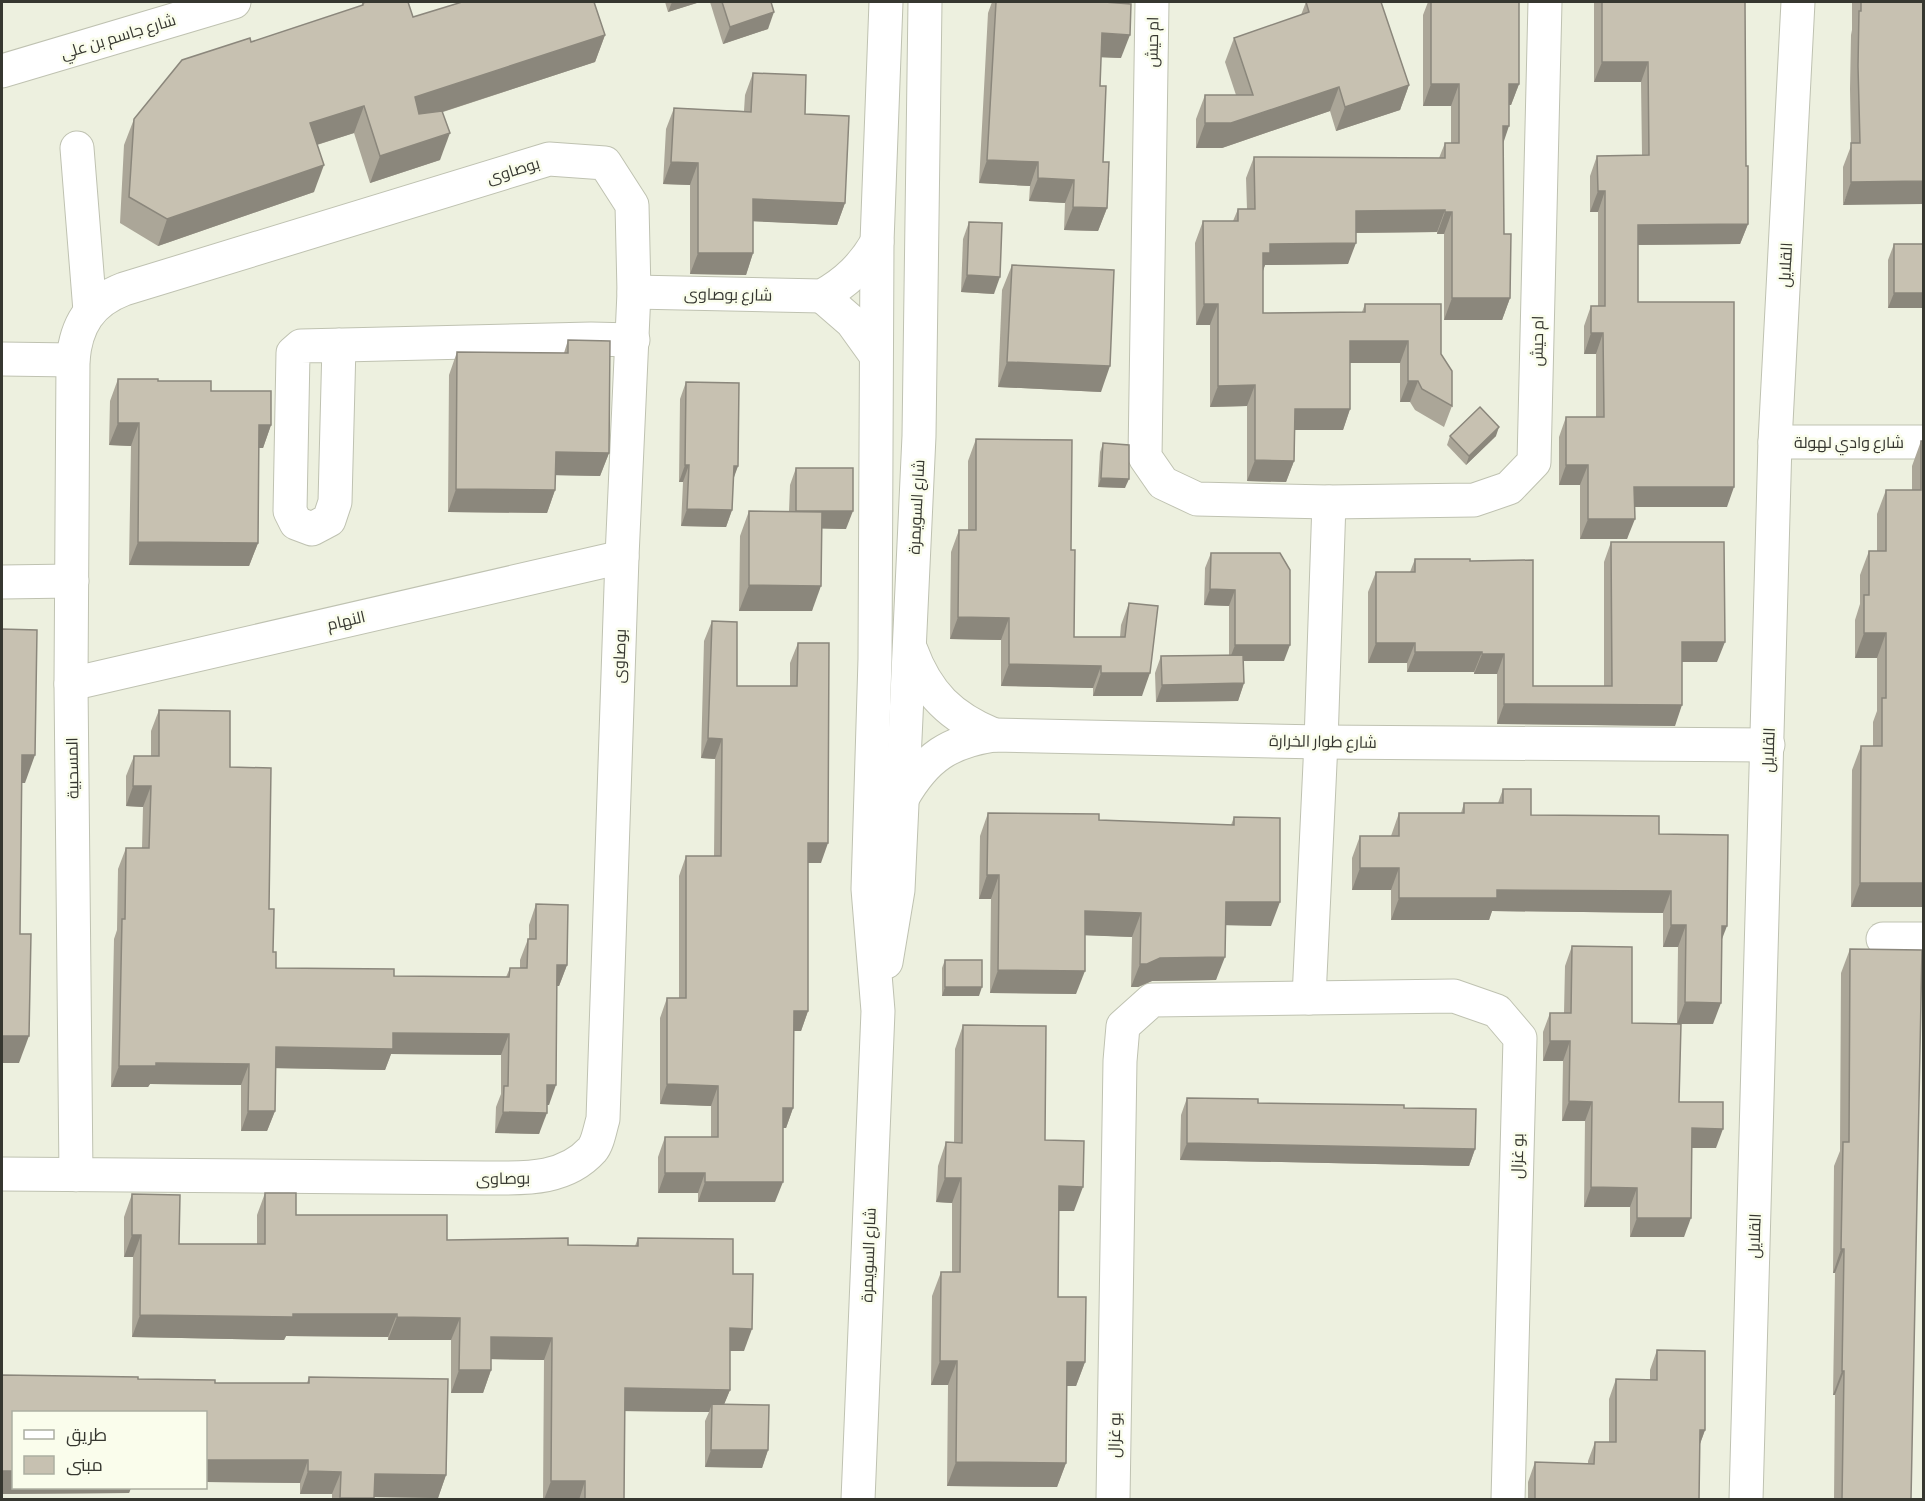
<svg xmlns="http://www.w3.org/2000/svg" width="1925" height="1501" viewBox="0 0 1925 1501" font-family="Commissioner,Cairo,sans-serif">
  <style>
    .lines { fill: none; stroke-linecap: round; stroke-linejoin: round }
    .minor-casing { stroke: #bfc2b1; stroke-width: 35 }
    .minor { stroke: #fff; stroke-width: 33 }
    .wall { fill: #aba698 }
    .shaded-wall { fill: #8b877c }
    .building { fill: #c7c1b1; stroke: #8b877c; stroke-width: 1.5 }
    .labels { text-anchor: middle; stroke-width: 5; stroke-linejoin: round; paint-order: stroke }
    .street-label { font-size: 16px; fill: #363730; stroke: #fafdec }
  </style>
  <rect width="100%" height="100%" fill="#edf0df"/>
  <g class="lines">
    <g class="minor-casing">
      <g id="minor">
        <path d="M1152 2 1145 457 1163 483 1197 499 1329 502 1474 500 1509 488 1534 462 1545 2"/>
        <path d="M2 71 234 2"/>
        <path d="M77 148 90 311"/>
        <path d="M634 292 822 296C847 282 863 266 877 242"/>
        <path d="M822 296 852 322 875 354"/>
        <path d="M339 345 335 502 329 520 312 529 296 523 290 511 293 353 301 346 591 339 633 340"/>
        <path d="M2 359 73 360"/>
        <path d="M1775 442H1924"/>
        <path d="M2 582 72 581"/>
        <path d="M911 650C927 694 951 717 994 735"/>
        <path d="M71 684 622 557"/>
        <path d="M903 797C926 757 949 742 994 735L1321 742 1768 745"/>
        <path d="M1883 939H1924"/>
        <path d="M886 962 898 890 919 436 925 2"/>
        <path d="M1309 998 1321 742 1329 502"/>
        <path d="M2 1174 485 1178C522 1178 564 1181 592 1150 598 1143 600 1129 603 1119L622 557 634 292 632 205 605 163 549 159 124 289C90 302 76 325 73 360L71 684 76 1175"/>
        <path d="M858 1500 878 1011 868 889 875 659 877 242 886 2"/>
        <path d="M1113 1500 1120 1061 1123 1026 1152 1000 1454 996 1497 1011 1520 1038 1508 1500"/>
        <path d="M1746 1500 1775 442 1798 2"/>
      </g>
    </g>
    <use href="#minor" class="minor"/>
  </g>
  <g class="wall">
    <path d="M665 2H700L668 12Z"/>
    <path d="M710 2H771L768 29 723 44Z"/>
    <path d="M992 2H1104L1121 58 1101 57 1100 86 1103 162 1107 208 1098 231 1064 230 1065 203 1029 201 1030 186 979 183 988 13Z"/>
    <path d="M1306 2 1409 85 1400 110 1336 131 1330 111 1222 148H1196V119L1205 95H1236L1225 62 1234 38 1301 15Z"/>
    <path d="M1428 2H1519V84L1511 105H1509L1503 143 1504 234 1510 298 1502 320H1444V234H1437V232L1356 233 1348 264 1265 265 1263 270V313L1362 312 1365 304 1441 354 1452 406 1444 427 1415 410 1410 402H1400V363H1350V409L1343 430H1295L1294 461 1286 482 1247 481V406L1210 407V325H1196L1195 243 1203 221H1233L1238 209H1247L1246 178 1254 157 1439 158 1445 143H1451V106H1423V15Z"/>
    <path d="M1594 2H1745L1746 166 1748 224 1740 244 1638 245V302L1727 507H1634L1627 539H1580V485H1559V437L1566 417H1596V354H1584V326L1591 306H1598V212H1590V176L1597 156 1642 155 1641 82H1594Z"/>
    <path d="M1852 2H1923L1843 205V167L1851 146 1850 89 1851 35 1852 30Z"/>
    <path d="M363 3 413 17 605 35 595 62 443 112 440 160 370 183 354 133 317 145 314 192 158 246 120 223 124 145 134 119 251 42 361 6Z"/>
    <path d="M753 73 805 114 845 203 837 225 753 221V253L746 275 690 274V185L663 184 666 129 674 108 744 111 745 95Z"/>
    <path d="M969 222 994 294 961 292 963 239Z"/>
    <path d="M1894 244 1923 308H1888V260Z"/>
    <path d="M1012 265 1101 392 998 387 1002 290Z"/>
    <path d="M568 340 609 453 600 476 555 475V490L547 513 448 512 449 375 457 352 564 353Z"/>
    <path d="M118 379 158 381 211 391 271 425 263 448H259L258 543 249 566 129 565 131 446 109 445 110 401Z"/>
    <path d="M686 382 738 466 733 478 732 510 726 527 681 526 683 482H679L680 399Z"/>
    <path d="M1450 436H1496L1466 465 1447 445Z"/>
    <path d="M976 439 1071 550 1074 637H1120L1121 625 1129 603 1142 696H1093V688L1001 686V640L950 639 951 552 959 530H968V461Z"/>
    <path d="M1921 441 1923 907H1851L1852 770 1861 746H1873V722L1877 711V658H1855V620L1860 604V575L1869 551H1877V514L1886 490H1912V466Z"/>
    <path d="M1103 443 1125 488 1098 487 1100 452Z"/>
    <path d="M796 468 846 529 821 528 812 611H739L740 536 749 511 789 512 790 485Z"/>
    <path d="M1611 542 1717 662H1682L1675 726 1497 724V674H1474V672H1407V663H1368V592L1376 572H1410L1415 559 1470 561 1533 686H1604V562Z"/>
    <path d="M1211 553 1284 661H1243L1244 683 1238 701 1156 702 1155 673 1161 656 1229 655V606L1204 605 1205 568Z"/>
    <path d="M712 621 737 686H790V663L798 643 821 863H808V1011L801 1031H794L793 1108 786 1128H783L775 1202H698V1193H658V1157L665 1137H711V1106L660 1104V1018L667 998H679V876L686 856H714L715 759 701 758 704 641Z"/>
    <path d="M159 710 230 767 269 909 273 952 276 968 394 976 506 977 510 968H520V960L528 939H529V925L536 904 567 965 559 986H557L549 1105H547L539 1134 495 1133 496 1107 501 1094V1055L391 1054 385 1070 275 1068V1111L267 1131H241V1085L150 1084 148 1087H111L114 939 117 930 118 869 126 848H142L143 807 126 806V776L134 756H151V731Z"/>
    <path d="M1503 789 1531 815 1659 834 1722 938 1713 1024H1681L1679 1102 1716 1148H1692L1684 1237H1630V1207H1584L1585 1121H1562L1563 1061H1543V1032L1550 1013H1564L1565 966 1572 946 1632 1023H1677L1678 947H1663V913L1492 911 1489 920H1391V890H1352V858L1360 836H1391L1399 813H1461L1464 803H1498Z"/>
    <path d="M988 813 1099 820 1231 825 1234 817 1271 926 1225 925 1216 980 1152 981 1138 987H1131L1132 937 1085 935 1076 994 990 993 991 899H979L980 836Z"/>
    <path d="M1850 949 1911 1500H1834L1835 1395H1833L1835 1273H1833L1834 1166 1840 1151 1841 973Z"/>
    <path d="M945 960 979 996H942V968Z"/>
    <path d="M963 1025 1045 1140 1074 1211H1058V1297L1085 1362 1076 1386H1067L1066 1463 1057 1487 947 1486 948 1385H931L932 1296 941 1272H952V1203L936 1202 938 1166 946 1142 954 1143 955 1049Z"/>
    <path d="M1187 1098 1258 1103 1404 1108 1475 1149 1469 1166 1180 1160 1181 1115Z"/>
    <path d="M265 1193 296 1215 447 1240 568 1245 635 1246 638 1238 733 1274 744 1351H730V1390L724 1404 768 1450 762 1468 705 1467V1421L709 1412 625 1411 624 1500H543L544 1360 491 1359V1370L483 1393H451V1340H388V1337L286 1336 284 1340 132 1337 133 1257H124V1217L132 1194 179 1244H257V1215Z"/>
    <path d="M1657 1350 1705 1430 1700 1444 1699 1500H1528V1482L1535 1462 1588 1464V1461L1595 1442H1609V1399L1616 1379 1650 1380V1370Z"/>
    <path d="M2 1375 138 1377V1379L215 1380V1383H307L309 1377 448 1379 446 1475 438 1498 374 1497V1500H332V1494H300V1483L206 1482V1413H14V1488H131L129 1493 2 1494Z"/>
  </g>
  <g class="shaded-wall">
    <path d="M672 2H700L668 12Z"/>
    <path d="M774 12 768 29 723 44 730 27Z"/>
    <path d="M1102 33 1130 35 1121 58 1094 57Z"/>
    <path d="M605 35 595 62 405 124 415 97Z"/>
    <path d="M1602 62H1648L1641 82H1594Z"/>
    <path d="M1431 84H1459L1451 106H1423Z"/>
    <path d="M1509 84H1519L1511 105H1501Z"/>
    <path d="M1409 85 1400 110 1336 131 1345 107Z"/>
    <path d="M1339 87 1330 111 1222 148H1196L1205 123Z"/>
    <path d="M364 106 354 133 300 150 310 123Z"/>
    <path d="M1503 126H1509L1502 147Z"/>
    <path d="M450 133 440 160 370 183 380 156Z"/>
    <path d="M987 160 1038 162 1030 186 979 183Z"/>
    <path d="M671 162 698 163 690 185 663 184Z"/>
    <path d="M324 165 314 192 158 246 167 219Z"/>
    <path d="M1038 178 1074 180 1065 203 1029 201Z"/>
    <path d="M1923 181V204L1843 205 1851 182Z"/>
    <path d="M1598 191H1605L1598 212H1590Z"/>
    <path d="M753 199 845 203 837 225 746 221Z"/>
    <path d="M1073 207 1107 208 1098 231 1064 230Z"/>
    <path d="M1445 210 1437 232 1348 233 1356 211Z"/>
    <path d="M1445 212H1452L1444 234H1437Z"/>
    <path d="M1748 224 1740 244 1631 245 1638 225Z"/>
    <path d="M1356 243 1348 264 1265 265 1262 274 1263 253 1270 244Z"/>
    <path d="M698 253H753L746 275 690 274Z"/>
    <path d="M967 275 1000 277 994 294 961 292Z"/>
    <path d="M1894 293H1923V308H1888Z"/>
    <path d="M1452 298H1510L1502 320H1444Z"/>
    <path d="M1204 304H1218L1210 325H1196Z"/>
    <path d="M1591 333H1603L1596 354H1584Z"/>
    <path d="M1350 341H1408L1400 363H1342Z"/>
    <path d="M1007 362 1110 366 1101 392 998 387Z"/>
    <path d="M1408 381H1418L1410 402H1400Z"/>
    <path d="M1255 385 1247 406 1210 407 1218 386Z"/>
    <path d="M1295 409H1350L1343 430H1287Z"/>
    <path d="M118 423H139L131 446 109 445Z"/>
    <path d="M259 425H271L263 448H251Z"/>
    <path d="M1499 427 1496 436 1466 465 1469 456Z"/>
    <path d="M556 452 609 453 600 476 547 475Z"/>
    <path d="M1255 460 1294 461 1286 482 1247 481Z"/>
    <path d="M685 465H689L683 482H679Z"/>
    <path d="M1566 465H1588L1580 485H1559Z"/>
    <path d="M734 466H738L732 483Z"/>
    <path d="M1101 478 1129 479 1125 488 1098 487Z"/>
    <path d="M1634 487H1734L1727 507H1627Z"/>
    <path d="M456 489 555 490 547 513 448 512Z"/>
    <path d="M687 509 732 510 726 527 681 526Z"/>
    <path d="M796 511H853L846 529 789 528Z"/>
    <path d="M1588 519H1635L1627 539H1580Z"/>
    <path d="M138 542 258 543 249 566 129 565Z"/>
    <path d="M749 585 821 586 812 611H739Z"/>
    <path d="M1210 589 1235 590 1229 606 1204 605Z"/>
    <path d="M958 617 1009 618 1001 640 950 639Z"/>
    <path d="M1864 633H1886L1877 658H1855Z"/>
    <path d="M1682 642H1725L1717 662H1675Z"/>
    <path d="M1376 643H1415L1407 663H1368Z"/>
    <path d="M1235 645H1290L1284 661H1229Z"/>
    <path d="M1415 652H1482L1474 672H1407Z"/>
    <path d="M1482 654H1504L1497 674H1474Z"/>
    <path d="M1009 664 1101 666 1093 688 1001 686Z"/>
    <path d="M1101 673H1150L1142 696H1093Z"/>
    <path d="M1244 683 1238 701 1156 702 1162 685Z"/>
    <path d="M1504 704 1682 705 1675 726 1497 724Z"/>
    <path d="M708 738 722 739 715 759 701 758Z"/>
    <path d="M22 755H35L25 783H12Z"/>
    <path d="M133 786H151L143 807 126 806Z"/>
    <path d="M808 843H828L821 863H800Z"/>
    <path d="M1360 868H1399L1391 890H1352Z"/>
    <path d="M987 875H999L991 899H979Z"/>
    <path d="M1860 883H1923V907H1851Z"/>
    <path d="M1497 890 1671 891 1663 913 1492 911 1489 920H1391L1399 898Z"/>
    <path d="M1226 902H1280L1271 926 1217 925Z"/>
    <path d="M1085 911 1141 913 1132 937 1077 935Z"/>
    <path d="M1671 925H1686L1678 947H1663Z"/>
    <path d="M1722 926H1727L1719 947Z"/>
    <path d="M1225 957 1216 980 1152 981 1138 987H1131L1140 964 1160 958Z"/>
    <path d="M557 965H567L559 986H550Z"/>
    <path d="M998 970 1085 971 1076 994 990 993Z"/>
    <path d="M945 987H982L979 996H942Z"/>
    <path d="M1685 1002 1721 1003 1713 1024H1677Z"/>
    <path d="M794 1011H808L801 1031H786Z"/>
    <path d="M393 1033 509 1034 501 1055 391 1054 385 1070 268 1068 276 1047Z"/>
    <path d="M2 1036H29L19 1063H2Z"/>
    <path d="M1550 1041H1570L1563 1061H1543Z"/>
    <path d="M156 1063 249 1064 241 1085 150 1084 148 1087H111L119 1066Z"/>
    <path d="M667 1084 718 1086 711 1106 660 1104Z"/>
    <path d="M547 1085H556L549 1105H540Z"/>
    <path d="M1569 1101 1592 1102 1585 1121H1562Z"/>
    <path d="M783 1108H793L786 1128H776Z"/>
    <path d="M248 1111H275L267 1131H241Z"/>
    <path d="M503 1112 547 1113 539 1134 495 1133Z"/>
    <path d="M1692 1128 1723 1129 1716 1148H1685Z"/>
    <path d="M1187 1143 1475 1149 1469 1166 1180 1160Z"/>
    <path d="M665 1173H705L698 1193H658Z"/>
    <path d="M945 1178H961L952 1203 936 1202Z"/>
    <path d="M705 1182H783L775 1202H698Z"/>
    <path d="M1059 1186 1083 1187 1074 1211H1050Z"/>
    <path d="M1591 1187 1637 1188 1630 1207H1584Z"/>
    <path d="M1637 1218H1691L1684 1237H1630Z"/>
    <path d="M132 1235H141L133 1257H124Z"/>
    <path d="M1841 1249H1844L1835 1273H1833Z"/>
    <path d="M293 1314H397L388 1337 286 1336 284 1340 132 1337 140 1315Z"/>
    <path d="M397 1317 460 1318 451 1340H388Z"/>
    <path d="M730 1328 752 1329 744 1351H722Z"/>
    <path d="M491 1337 552 1338 544 1360 483 1359Z"/>
    <path d="M940 1361H957L948 1385H931Z"/>
    <path d="M1067 1362H1085L1076 1386H1059Z"/>
    <path d="M459 1370H491L483 1393H451Z"/>
    <path d="M1842 1371H1844L1835 1395H1833Z"/>
    <path d="M625 1388 730 1390 721 1412 712 1404 709 1412 617 1411Z"/>
    <path d="M1700 1430H1705L1698 1449Z"/>
    <path d="M711 1450H768L762 1468 705 1467Z"/>
    <path d="M206 1460H308L300 1483 206 1482Z"/>
    <path d="M956 1462 1066 1463 1057 1487 947 1486Z"/>
    <path d="M2 1471H14V1488H131L129 1493 2 1494Z"/>
    <path d="M308 1471 341 1472 332 1494H300Z"/>
    <path d="M375 1474 446 1475 438 1498 367 1497Z"/>
    <path d="M551 1481H585L579 1500H544Z"/>
    <path d="M340 1498H374V1500H339Z"/>
  </g>
  <g class="building">
    <path d="M366 2H408L413 17 462 2H594L605 35 415 97 419 114 442 111 450 133 380 156 364 106 310 123 324 165 167 219 129 197 134 119 182 60 250 38 251 42 363 5V3Z"/>
    <path d="M722 2H771L774 12 730 27Z"/>
    <path d="M996 2H1104L1131 4 1130 35 1102 33 1100 86H1106L1103 162H1109L1107 208 1073 207 1074 180 1038 178V162L987 160Z"/>
    <path d="M1306 2H1381L1409 85 1345 107 1339 87 1231 123H1205V95H1253L1234 38 1309 12Z"/>
    <path d="M1431 2H1519V84H1509V126H1503L1504 234H1511L1510 298H1452V212H1445V210L1356 211V243L1270 244V253H1263V313L1365 312V304H1441V354L1452 371V406L1422 389 1418 381H1408V341H1350V409H1295L1294 461 1255 460V385L1218 386V304H1204L1203 221H1238V209H1255L1254 157 1445 158V143H1459V84H1431Z"/>
    <path d="M1602 2H1745L1746 166H1748V224L1638 225V302H1734V487H1634L1635 519H1588V465H1566V417H1604L1603 333H1591V306H1605V191H1598L1597 156 1649 155 1648 62H1602Z"/>
    <path d="M1861 2H1923V181L1851 182V143H1860L1858 66 1859 11H1861Z"/>
    <path d="M753 73 806 75 805 114 849 116 845 203 753 199V253H698V163L671 162 674 108 751 112Z"/>
    <path d="M969 222 1002 223 1000 277 967 275Z"/>
    <rect x="1894" y="244" width="29" height="49"/>
    <path d="M1012 265 1114 270 1110 366 1007 362Z"/>
    <path d="M568 340 610 341 609 453 556 452 555 490 456 489 457 352 568 353Z"/>
    <path d="M118 379H158V381H211V391H271V425H259L258 543 138 542 139 423H118Z"/>
    <path d="M686 382 739 383 738 466H734L732 510 687 509 689 465H685Z"/>
    <path d="M1480 407 1499 427 1469 456 1450 436Z"/>
    <path d="M976 439 1072 440 1071 550H1075L1074 637H1125L1129 603 1158 606 1150 673H1101V666L1009 664V618L958 617 959 530H976Z"/>
    <path d="M1921 441H1923V883H1860L1861 746H1882V698H1886V633H1864V595H1869V551H1886V490H1921Z"/>
    <path d="M1103 443 1129 445V479L1101 478Z"/>
    <rect x="796" y="468" width="57" height="43"/>
    <path d="M749 511 822 512 821 586 749 585Z"/>
    <path d="M1611 542H1724L1725 642H1682V705L1504 704V654H1482V652H1415V643H1376V572H1415V559H1470V561L1533 560V686H1612Z"/>
    <path d="M1211 553H1280L1290 570V645H1235V590L1210 589Z"/>
    <path d="M712 621 737 622V686H797L798 643H829L828 843H808V1011H794L793 1108H783V1182H705V1173H665V1137H718V1086L667 1084V998H686V856H721L722 739 708 738Z"/>
    <path d="M2 629 37 630 35 755H22L20 934H31L29 1036H2Z"/>
    <path d="M1243 655 1244 683 1162 685 1161 656Z"/>
    <path d="M159 710 230 711V767L271 768 269 909H274L273 952H276V968L394 969V976L509 977 510 968H527L528 939H536V904L568 905 567 965H557L556 1085H547V1113L503 1112 504 1086H508L509 1034 393 1033V1049L276 1047 275 1111H248L249 1064 156 1063V1066H119L122 919H125L126 848H149L151 786H133L134 756H159Z"/>
    <path d="M1503 789H1531V815L1659 816V834L1728 835 1727 926H1722L1721 1003 1685 1002 1686 925H1671V891L1497 890V898H1399V868H1360V836H1399V813H1464V803H1503Z"/>
    <path d="M988 813 1099 814V820L1234 825V817L1280 818V902H1226L1225 957 1160 958 1147 964H1140L1141 913 1085 911V971L998 970 999 875H987Z"/>
    <path d="M1572 946 1632 947V1023L1681 1024 1679 1102H1723V1129L1692 1128 1691 1218H1637V1188L1591 1187 1592 1102 1569 1101 1570 1041H1550V1013H1571Z"/>
    <path d="M1850 949 1922 950 1911 1500H1842L1844 1371H1842L1844 1249H1841L1843 1142H1849Z"/>
    <rect x="945" y="960" width="37" height="27"/>
    <path d="M963 1025 1046 1026 1045 1140 1084 1141 1083 1187 1059 1186 1058 1297H1086L1085 1362H1067L1066 1463 956 1462 957 1361H940L941 1272H960L961 1178H945L946 1142 962 1143Z"/>
    <path d="M1187 1098 1258 1099V1103L1404 1105V1108L1476 1109 1475 1149 1187 1143Z"/>
    <path d="M265 1193H296V1215H447V1240L568 1238V1245L638 1246V1238L733 1239V1274H753L752 1329 730 1328V1390L625 1388 624 1500H585V1481H551L552 1338 491 1337V1370H459L460 1318 397 1317V1314H293V1317L140 1315 141 1235H132V1194L180 1195 179 1244H265Z"/>
    <path d="M1657 1350 1705 1351V1430H1700L1699 1500H1535V1462L1594 1464 1595 1442H1616V1379L1657 1380Z"/>
    <path d="M2 1375 138 1377V1379L215 1380V1383H309V1377L448 1379 446 1475 375 1474 374 1498H340L341 1472 308 1471V1460H206V1413H14V1471H2Z"/>
    <path d="M712 1404 769 1405 768 1450H711Z"/>
  </g>
  <g class="labels">
    <g class="street-label">
      <text transform="translate(118 36) rotate(-17)" y="6">شارع جاسم بن علي</text>
      <text transform="translate(1152 42) rotate(-89)" y="6">ام حيش</text>
      <text transform="translate(513 170) rotate(-17)" y="6">بوصاوى</text>
      <text transform="translate(1785 265) rotate(-87)" y="6">القلايل</text>
      <text transform="translate(728 294) rotate(1)" y="6">شارع بوصاوى</text>
      <text transform="translate(1537 341) rotate(-89)" y="6">ام حيش</text>
      <text x="1849" y="448">شارع وادي لهولة</text>
      <text transform="translate(916 507) rotate(-87)" y="6">شارع السويمرة</text>
      <text transform="translate(346 620) rotate(-13)" y="6">النهام</text>
      <text transform="translate(619 656) rotate(-88)" y="6">بوصاوى</text>
      <text transform="translate(1323 741) rotate(1)" y="6">شارع طوار الخرارة</text>
      <text transform="translate(1768 750) rotate(-88)" y="6">القلايل</text>
      <text transform="translate(72 768) rotate(-91)" y="6">المسحبية</text>
      <text transform="translate(1517 1156) rotate(-89)" y="6">بو غزال</text>
      <text transform="translate(503 1178) rotate(-1)" y="6">بوصاوى</text>
      <text transform="translate(1754 1236) rotate(-88)" y="6">القلايل</text>
      <text transform="translate(868 1255) rotate(-88)" y="6">شارع السويمرة</text>
      <text transform="translate(1114 1435) rotate(-89)" y="6">بو غزال</text>
    </g>
  </g>
  <rect width="1925" height="1501" fill="none" stroke="#363730" stroke-width="6"/>
  <rect x="12" y="1411" width="195" height="78" fill="#fafdec" stroke="#acaea1" stroke-width="1.5"/>
  <rect x="24" y="1430" width="30" height="9" fill="#ffffff" stroke="#acaea1" stroke-width="1.5"/>
  <text x="66" y="1441" font-size="18" fill="#363730">طريق</text>
  <rect x="24" y="1456" width="30" height="18" fill="#c7c1b1" stroke="#acaea1" stroke-width="1.5"/>
  <text x="66" y="1471" font-size="18" fill="#363730">مبنى</text>
</svg>
